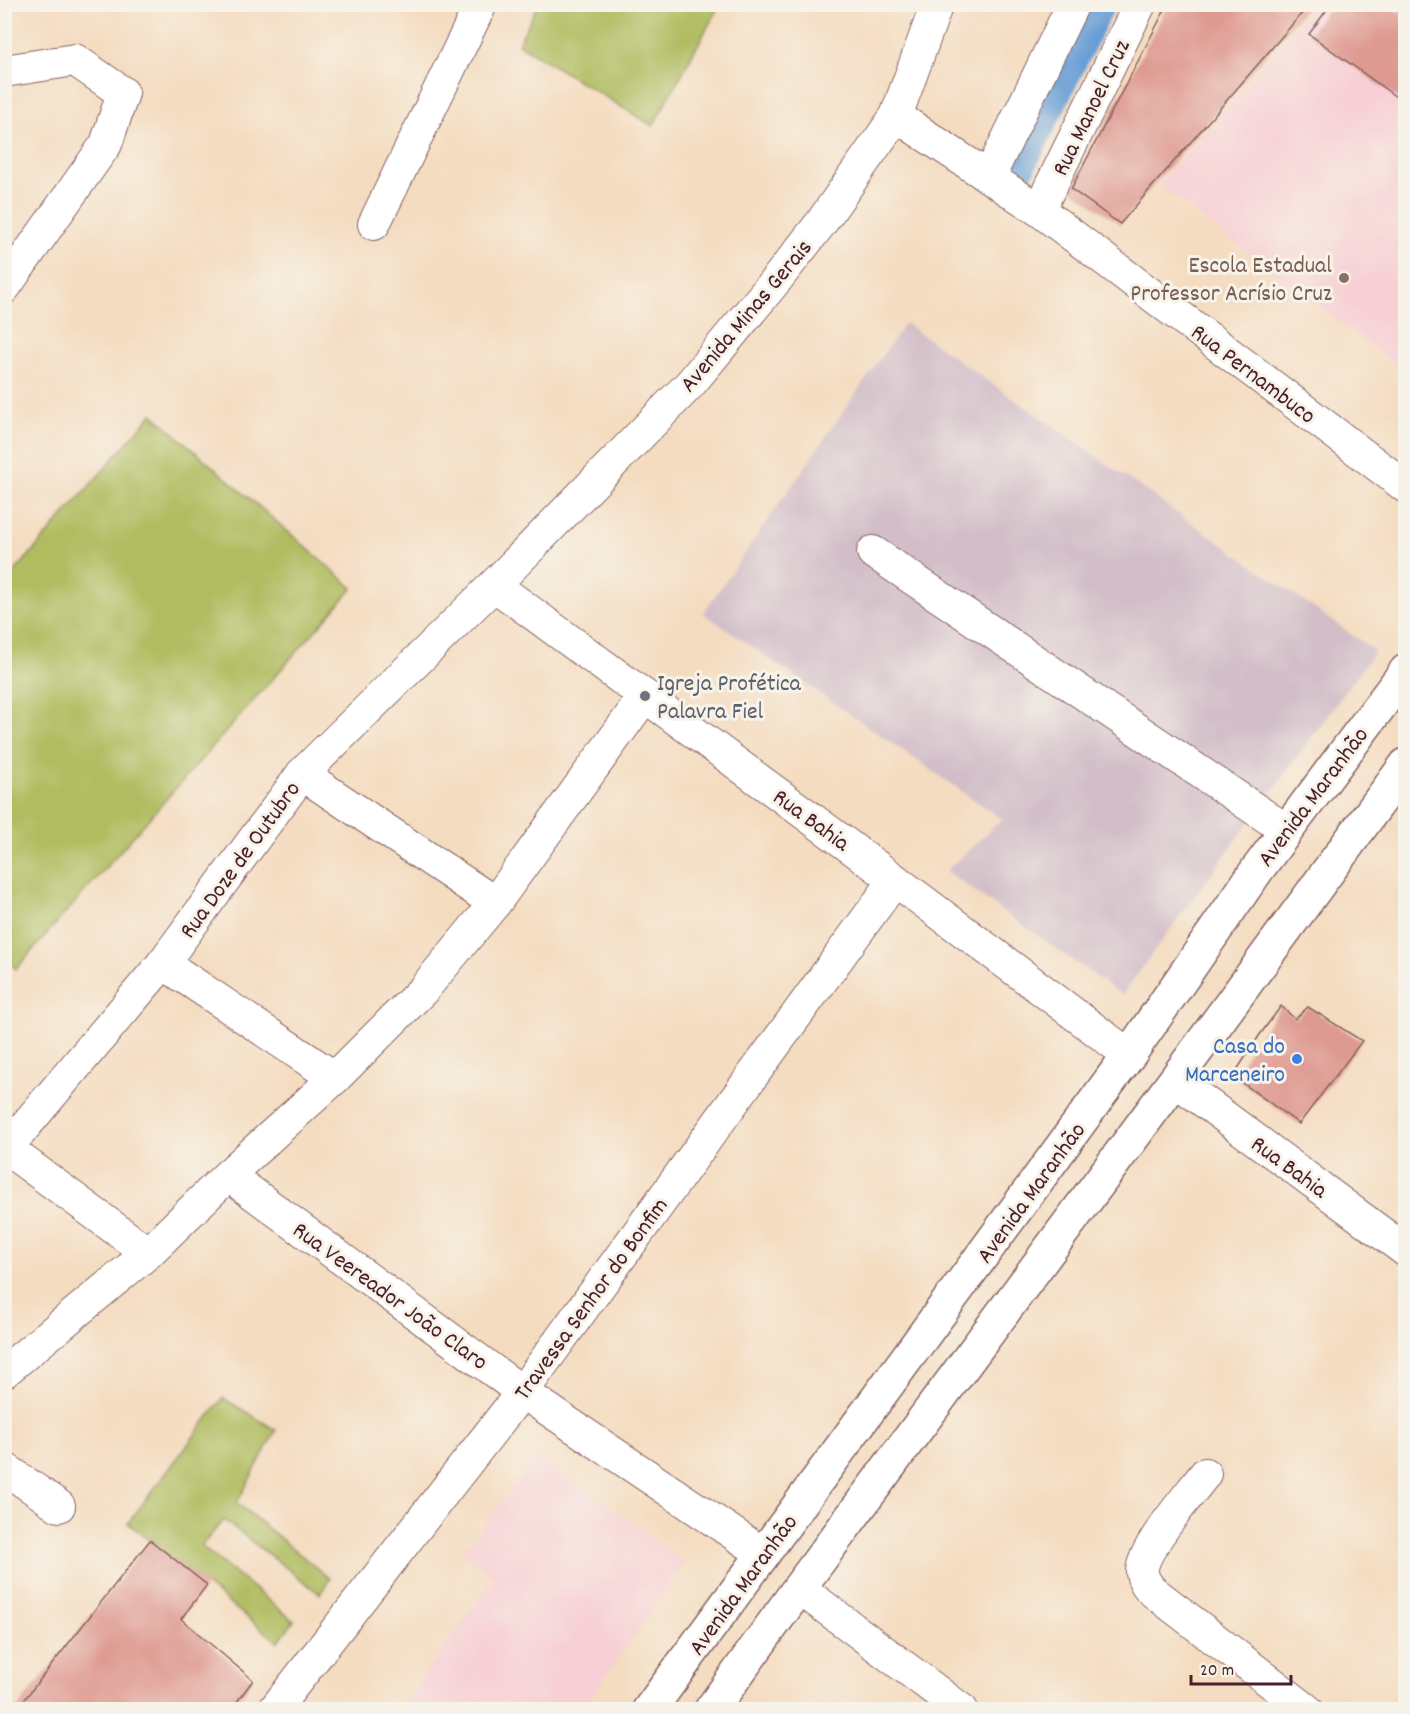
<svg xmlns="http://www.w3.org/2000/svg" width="1410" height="1714" viewBox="0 0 1410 1714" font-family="Dekko,sans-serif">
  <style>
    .built { fill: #f7cfd4 }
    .industrial { fill: #d2bdc8 }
    .green { fill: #afbc5e; stroke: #7c6e44; stroke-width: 1.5 }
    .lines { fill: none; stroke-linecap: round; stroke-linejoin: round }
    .canal { stroke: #699ed5; stroke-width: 34 }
    .building { fill: #de9990 }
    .minor-casing { stroke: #86615f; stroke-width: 34 }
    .major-casing { stroke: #86615f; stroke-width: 36 }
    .minor { stroke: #fff; stroke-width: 32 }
    .major { stroke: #fff; stroke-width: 33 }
    .education-dot { fill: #8d6e63; stroke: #f7f3e8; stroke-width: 2 }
    .worship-dot { fill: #6b7280; stroke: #f7f3e8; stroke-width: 2 }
    .shop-dot { fill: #3f7fe0; stroke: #f7f3e8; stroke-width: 2 }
    .labels { text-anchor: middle; stroke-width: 6; stroke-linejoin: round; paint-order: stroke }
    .street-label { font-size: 24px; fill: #4a1f2b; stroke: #f7f3e8 }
    .education-label { font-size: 24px; fill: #785e54; stroke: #f7f3e8; text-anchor: end }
    .worship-label { font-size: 24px; fill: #5b616d; stroke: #f7f3e8; text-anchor: start }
    .shop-label { font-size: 24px; fill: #366cbe; stroke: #f7f3e8; text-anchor: end }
  </style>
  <rect width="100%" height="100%" fill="#f7f3e8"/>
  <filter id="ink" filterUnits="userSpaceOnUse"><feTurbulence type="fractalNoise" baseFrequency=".0167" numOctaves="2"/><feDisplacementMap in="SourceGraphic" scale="12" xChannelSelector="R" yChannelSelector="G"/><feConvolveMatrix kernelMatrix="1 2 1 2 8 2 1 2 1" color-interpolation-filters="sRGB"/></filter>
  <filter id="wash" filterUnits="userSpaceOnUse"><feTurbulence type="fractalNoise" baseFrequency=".008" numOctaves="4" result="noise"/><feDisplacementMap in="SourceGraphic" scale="24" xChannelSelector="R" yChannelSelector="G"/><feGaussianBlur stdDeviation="1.35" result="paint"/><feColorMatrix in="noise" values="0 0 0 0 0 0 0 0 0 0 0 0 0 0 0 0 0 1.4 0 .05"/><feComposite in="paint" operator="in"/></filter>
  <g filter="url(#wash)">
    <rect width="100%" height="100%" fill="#f4dcc0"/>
    <g class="built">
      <path d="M1315 5H1405V372L1159 185Z"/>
      <path d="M538 1455 685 1562 583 1709H400L494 1578 462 1553Z"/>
    </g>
    <path class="industrial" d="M905 323 1375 651 1122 995 946 871 1002 819 703 613Z"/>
    <g class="green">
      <path d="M711 5 718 8 653 126 518 44 538 5Z"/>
      <path d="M152 414 353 588 16 969 4 957 5 583Z"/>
      <path d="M223 1398 276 1430 237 1503 330 1579 320 1594 224 1520 201 1546 294 1621 278 1642 128 1523Z"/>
    </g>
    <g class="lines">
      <path class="canal" d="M1017 169 1098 4"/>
    </g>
    <g id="blocks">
      <g class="building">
        <path d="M1168 4H1310L1120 224 1071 189Z"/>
        <path d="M1331 4H1387L1406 18V104L1309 34Z"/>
        <path d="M1281 1006 1295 1019 1308 1007 1362 1041 1299 1124 1233 1076 1259 1036Z"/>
        <path d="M150 1540 207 1585 181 1619 253 1680 231 1710H16Z"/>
      </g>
    </g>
  </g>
  <g filter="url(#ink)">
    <use href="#blocks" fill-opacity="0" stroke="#86615f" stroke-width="1.5"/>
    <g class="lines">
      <g class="minor-casing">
        <g id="minor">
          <path d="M4 71 75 60 123 93 106 144 4 288"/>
          <path d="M896 116 1039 210 1406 487"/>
          <path d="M989 177 1073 4"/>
          <path d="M1039 210 1140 4"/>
          <path d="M374 224 481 4"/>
          <path d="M873 552 1286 830"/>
          <path d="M494 585 895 880 1129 1055"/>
          <path d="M302 774 495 903"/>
          <path d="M163 963 335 1078"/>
          <path d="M1175 1080 1406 1251"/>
          <path d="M7 1149 148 1253"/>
          <path d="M4 1151 163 963 302 774 494 585 690 384 777 279 821 223 896 116 937 4"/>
          <path d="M228 1175 522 1392 764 1554"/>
          <path d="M4 1372 148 1253 228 1175 335 1078 423 990 495 903 645 696"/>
          <path d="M4 1468 59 1506"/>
          <path d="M1205 1474C1190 1494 1140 1551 1142 1573 1143 1580 1147 1585 1151 1590L1307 1710"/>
          <path d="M799 1588 962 1710"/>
          <path d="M274 1710 522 1392 895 880"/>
        </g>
      </g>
      <g class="major-casing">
        <g id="major">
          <path d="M649 1710 1129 1055 1257 870 1406 671"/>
          <path d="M711 1710 799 1588 1175 1080 1406 765"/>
        </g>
      </g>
      <use href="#minor" class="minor"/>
      <use href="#major" class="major"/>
    </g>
  </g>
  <circle class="education-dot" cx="1344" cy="278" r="6"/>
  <circle class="worship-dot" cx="645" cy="696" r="6"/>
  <circle class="shop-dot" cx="1297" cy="1059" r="6"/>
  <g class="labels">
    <g class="street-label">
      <text transform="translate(1090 107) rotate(-64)" y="8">Rua Manoel Cruz</text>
      <text transform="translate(745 315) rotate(-50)" y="8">Avenida Minas Gerais</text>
      <text transform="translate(1254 373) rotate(37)" y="8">Rua Pernambuco</text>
      <text transform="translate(1312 796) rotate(-53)" y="8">Avenida Maranhão</text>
      <text transform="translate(812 819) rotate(36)" y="8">Rua Bahia</text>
      <text transform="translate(239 859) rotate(-54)" y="8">Rua Doze de Outubro</text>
      <text transform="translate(1290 1166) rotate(36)" y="8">Rua Bahia</text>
      <text transform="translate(1030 1192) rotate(-54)" y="8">Avenida Maranhão</text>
      <text transform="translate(391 1295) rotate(36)" y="8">Rua Veereador João Claro</text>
      <text transform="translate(590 1298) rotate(-54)" y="8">Travessa Senhor do Bonfim</text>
      <text transform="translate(742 1584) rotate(-54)" y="8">Avenida Maranhão</text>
    </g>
    <g class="education-label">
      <text x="1332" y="272">Escola Estadual<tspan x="1332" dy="28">Professor Acrísio Cruz</tspan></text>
    </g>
    <g class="worship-label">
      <text x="657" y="690">Igreja Profética<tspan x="657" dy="28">Palavra Fiel</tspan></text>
    </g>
    <g class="shop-label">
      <text x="1285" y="1053">Casa do<tspan x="1285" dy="28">Marceneiro</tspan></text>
    </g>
  </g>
  <rect width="1410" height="1714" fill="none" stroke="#f7f3e8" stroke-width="24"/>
  <path d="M1191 1675v9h100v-9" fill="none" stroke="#4a1f2b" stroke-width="3"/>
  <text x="1200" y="1675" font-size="18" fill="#4a1f2b" stroke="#f7f3e8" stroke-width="4.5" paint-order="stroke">20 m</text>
</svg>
